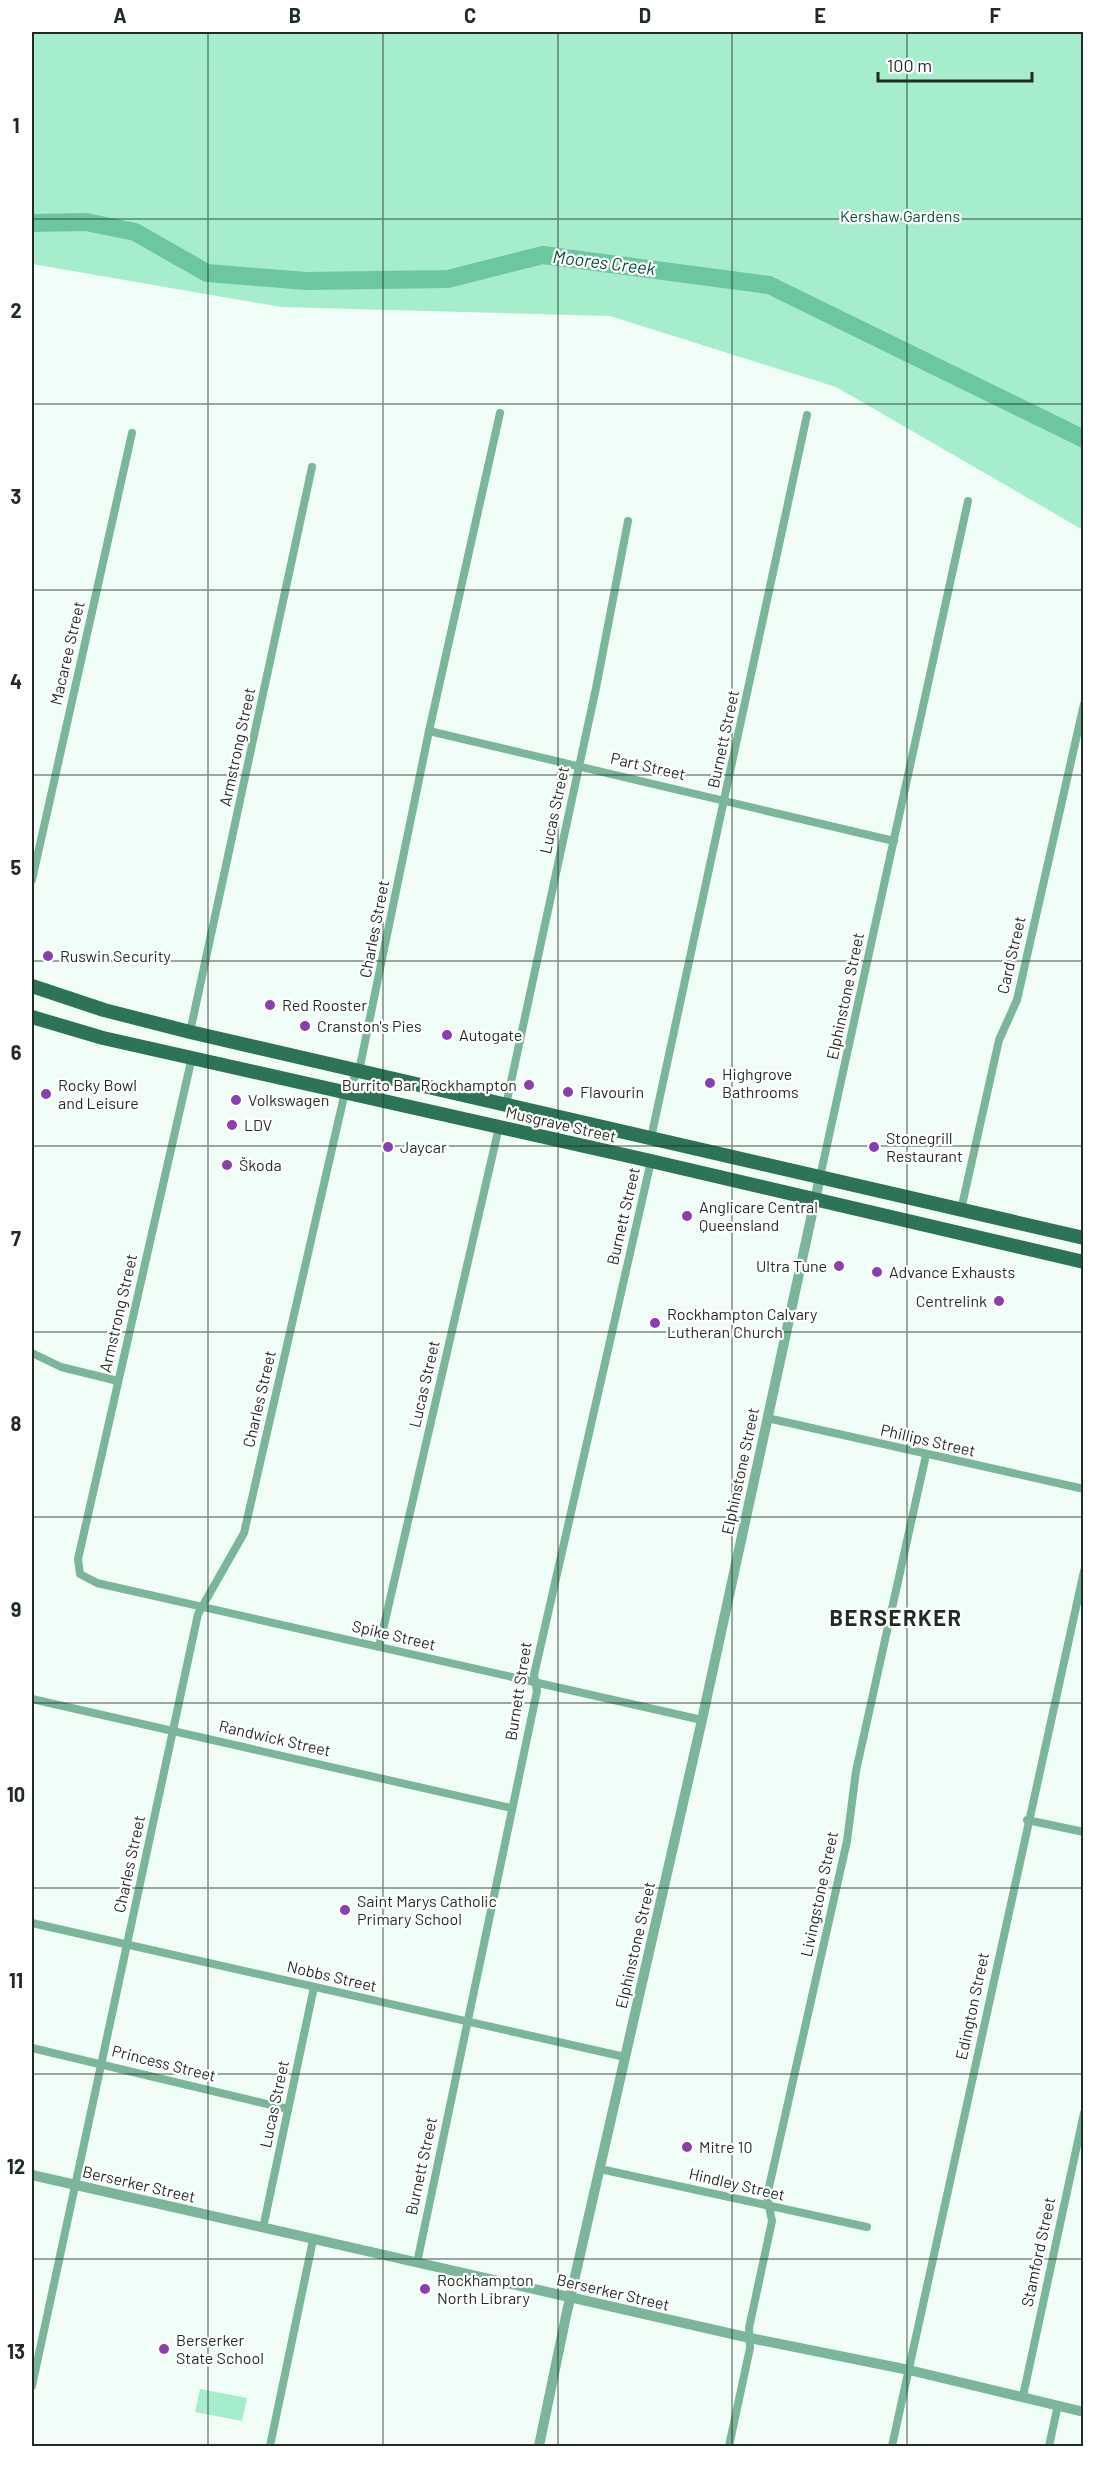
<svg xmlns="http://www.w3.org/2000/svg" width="1115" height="2478" viewBox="0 0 1115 2478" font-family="Barlow,sans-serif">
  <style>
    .green { fill: #a6edcb }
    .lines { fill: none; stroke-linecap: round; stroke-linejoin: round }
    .river { stroke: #6dc79e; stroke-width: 18 }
    .minor { stroke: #7bb69a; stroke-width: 8 }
    .tertiary { stroke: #7bb69a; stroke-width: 10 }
    .primary { stroke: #2d7355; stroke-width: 14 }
    .grid { fill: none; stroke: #1f2c25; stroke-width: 1.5; stroke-opacity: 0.55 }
    .poi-dot { fill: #8b3eaf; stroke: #fff; stroke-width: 2 }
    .labels { text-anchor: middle; stroke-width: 4.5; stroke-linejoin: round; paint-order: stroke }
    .park-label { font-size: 16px; fill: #055238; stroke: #fff }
    .street-label { font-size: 16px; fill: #1f2c25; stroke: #fff }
    .poi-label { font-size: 16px; fill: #1f2c25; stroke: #fff; text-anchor: start }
    .water-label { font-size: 18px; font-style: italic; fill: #035036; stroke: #fff }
    .district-label { font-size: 22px; font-weight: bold; letter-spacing: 1.5px; fill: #1f2c25; stroke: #fff }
    .neatline { fill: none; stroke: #1f2c25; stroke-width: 2 }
    .grid-label { font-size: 20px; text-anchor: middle; font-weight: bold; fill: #1f2c25 }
  </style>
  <rect width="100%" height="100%" fill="#f0fef7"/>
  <g class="green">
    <path d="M32 32H1083V530L836 387 610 316 281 307 32 264Z"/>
    <path d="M200 2389 247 2398 242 2421 195 2412Z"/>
  </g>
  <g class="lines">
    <path class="river" d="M32 223 86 222 135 232 207 273 306 281 448 279 543 255 769 285 1084 439"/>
    <g class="minor">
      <path d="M429 731 894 841"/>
      <path d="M32 880 132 433"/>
      <path d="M190 1032 312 467"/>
      <path d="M192 1057 78 1559 80 1574 97 1583 702 1720"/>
      <path d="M506 1105 596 688 628 521"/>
      <path d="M651 1138 807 415"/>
      <path d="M820 1177 968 501"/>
      <path d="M961 1210 999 1040 1017 1000 1084 704"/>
      <path d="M32 1353 61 1367 118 1381"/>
      <path d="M767 1418 1084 1489"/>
      <path d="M379 1647 499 1127"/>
      <path d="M32 1699 511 1808"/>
      <path d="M1027 1820 1084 1832"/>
      <path d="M32 1923 625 2057"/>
      <path d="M32 2048 288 2109"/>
      <path d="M600 2169 867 2227"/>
      <path d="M263 2228 314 1987"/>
      <path d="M417 2263 537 1691 534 1675 651 1161"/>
      <path d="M32 2386 198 1614 244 1533 345 1092 359 1071 429 731 500 413"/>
      <path d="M1023 2396 1084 2113"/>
      <path d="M270 2446 313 2240"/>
      <path d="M729 2446 750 2348 749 2328 772 2221 767 2196 847 1841 856 1771 926 1455"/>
      <path d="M892 2446 1084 1571"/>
      <path d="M1049 2446 1058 2405"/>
    </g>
    <g class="tertiary">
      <path d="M32 2175 750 2338 909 2370 1084 2412"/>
      <path d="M539 2446 566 2316 702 1720 820 1177"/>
    </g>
    <g class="primary">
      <path d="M32 986 104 1010 190 1032 1084 1238"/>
      <path d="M32 1017 103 1038 651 1161 1084 1262"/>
    </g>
  </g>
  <path class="grid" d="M208 32V2446M383 32V2446M558 32V2446M732 32V2446M907 32V2446M32 219H1084M32 404H1084M32 590H1084M32 775H1084M32 961H1084M32 1146H1084M32 1332H1084M32 1517H1084M32 1703H1084M32 1888H1084M32 2074H1084M32 2259H1084"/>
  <g class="poi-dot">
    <circle cx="48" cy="956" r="6"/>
    <circle cx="270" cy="1005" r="6"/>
    <circle cx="305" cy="1026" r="6"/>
    <circle cx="447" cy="1035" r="6"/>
    <circle cx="710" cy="1083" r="6"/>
    <circle cx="529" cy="1085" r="6"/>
    <circle cx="568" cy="1092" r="6"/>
    <circle cx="46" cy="1094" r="6"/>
    <circle cx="236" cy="1100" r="6"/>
    <circle cx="232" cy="1125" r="6"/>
    <circle cx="388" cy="1147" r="6"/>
    <circle cx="874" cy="1147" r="6"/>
    <circle cx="227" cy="1165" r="6"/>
    <circle cx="687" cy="1216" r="6"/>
    <circle cx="839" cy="1266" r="6"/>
    <circle cx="877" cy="1272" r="6"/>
    <circle cx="999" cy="1301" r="6"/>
    <circle cx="655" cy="1323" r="6"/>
    <circle cx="345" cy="1910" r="6"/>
    <circle cx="687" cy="2147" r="6"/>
    <circle cx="425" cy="2289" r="6"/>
    <circle cx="164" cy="2349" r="6"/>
  </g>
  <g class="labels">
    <g class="park-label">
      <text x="900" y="222">Kershaw Gardens</text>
    </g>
    <g class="street-label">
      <text transform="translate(67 653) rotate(-77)" y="6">Macaree Street</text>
      <text transform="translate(723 739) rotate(-78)" y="6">Burnett Street</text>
      <text transform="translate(237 747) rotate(-78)" y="6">Armstrong Street</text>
      <text transform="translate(648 766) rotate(13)" y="6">Part Street</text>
      <text transform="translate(554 810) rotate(-78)" y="6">Lucas Street</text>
      <text transform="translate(374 929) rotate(-79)" y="6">Charles Street</text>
      <text transform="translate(1011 955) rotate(-77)" y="6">Card Street</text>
      <text transform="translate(845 996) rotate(-78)" y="6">Elphinstone Street</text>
      <text transform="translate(561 1124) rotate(13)" y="6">Musgrave Street</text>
      <text transform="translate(623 1216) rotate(-77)" y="6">Burnett Street</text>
      <text transform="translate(118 1313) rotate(-77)" y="6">Armstrong Street</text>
      <text transform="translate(424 1384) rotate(-77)" y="6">Lucas Street</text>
      <text transform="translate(259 1399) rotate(-77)" y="6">Charles Street</text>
      <text transform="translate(928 1440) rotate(13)" y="6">Phillips Street</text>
      <text transform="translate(740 1471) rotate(-78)" y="6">Elphinstone Street</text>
      <text transform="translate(394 1635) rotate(13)" y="6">Spike Street</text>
      <text transform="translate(518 1691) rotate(-81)" y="6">Burnett Street</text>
      <text transform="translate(275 1738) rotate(13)" y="6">Randwick Street</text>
      <text transform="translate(129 1864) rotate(-78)" y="6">Charles Street</text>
      <text transform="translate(819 1894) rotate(-78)" y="6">Livingstone Street</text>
      <text transform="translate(635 1945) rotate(-77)" y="6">Elphinstone Street</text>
      <text transform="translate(332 1976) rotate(13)" y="6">Nobbs Street</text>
      <text transform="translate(972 2006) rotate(-78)" y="6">Edington Street</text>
      <text transform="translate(164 2063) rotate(14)" y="6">Princess Street</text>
      <text transform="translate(274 2104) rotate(-78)" y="6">Lucas Street</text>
      <text transform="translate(421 2166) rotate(-78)" y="6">Burnett Street</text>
      <text transform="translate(139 2184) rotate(13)" y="6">Berserker Street</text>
      <text transform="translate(737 2184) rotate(13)" y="6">Hindley Street</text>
      <text transform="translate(1038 2252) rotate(-78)" y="6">Stamford Street</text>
      <text transform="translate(613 2292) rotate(13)" y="6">Berserker Street</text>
    </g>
    <g class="poi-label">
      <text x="60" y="962">Ruswin Security</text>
      <text x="282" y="1011">Red Rooster</text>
      <text x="317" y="1032">Cranston's Pies</text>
      <text x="459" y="1041">Autogate</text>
      <text x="722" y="1080">Highgrove<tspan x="722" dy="18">Bathrooms</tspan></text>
      <text x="58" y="1091">Rocky Bowl<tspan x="58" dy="18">and Leisure</tspan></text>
      <text x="517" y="1091" text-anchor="end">Burrito Bar Rockhampton</text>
      <text x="580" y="1098">Flavourin</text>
      <text x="248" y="1106">Volkswagen</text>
      <text x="244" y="1131">LDV</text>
      <text x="886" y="1144">Stonegrill<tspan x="886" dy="18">Restaurant</tspan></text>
      <text x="400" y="1153">Jaycar</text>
      <text x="239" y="1171">Škoda</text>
      <text x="699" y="1213">Anglicare Central<tspan x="699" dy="18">Queensland</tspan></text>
      <text x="827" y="1272" text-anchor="end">Ultra Tune</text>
      <text x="889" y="1278">Advance Exhausts</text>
      <text x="987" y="1307" text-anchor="end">Centrelink</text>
      <text x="667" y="1320">Rockhampton Calvary<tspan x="667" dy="18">Lutheran Church</tspan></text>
      <text x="357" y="1907">Saint Marys Catholic<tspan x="357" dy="18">Primary School</tspan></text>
      <text x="699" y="2153">Mitre 10</text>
      <text x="437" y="2286">Rockhampton<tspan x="437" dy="18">North Library</tspan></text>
      <text x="176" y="2346">Berserker<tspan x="176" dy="18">State School</tspan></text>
    </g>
    <g class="water-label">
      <text transform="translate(604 263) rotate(7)" y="6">Moores Creek</text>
    </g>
    <g class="district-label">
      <text x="896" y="1626">BERSERKER</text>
    </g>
  </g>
  <rect width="1115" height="2478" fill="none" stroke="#ffffff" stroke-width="66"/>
  <path d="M878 72v9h154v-9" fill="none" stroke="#1f2c25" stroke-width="3"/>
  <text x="887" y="72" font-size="18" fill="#1f2c25" stroke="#ffffff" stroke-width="4.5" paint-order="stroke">100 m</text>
  <rect x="33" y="33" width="1049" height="2412" class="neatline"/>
  <g class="grid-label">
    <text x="120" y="23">A</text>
    <text x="295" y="23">B</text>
    <text x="470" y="23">C</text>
    <text x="645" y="23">D</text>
    <text x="820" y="23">E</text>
    <text x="995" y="23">F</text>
    <text x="16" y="133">1</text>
    <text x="16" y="318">2</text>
    <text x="16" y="504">3</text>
    <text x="16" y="689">4</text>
    <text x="16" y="875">5</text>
    <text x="16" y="1060">6</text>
    <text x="16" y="1246">7</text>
    <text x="16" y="1431">8</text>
    <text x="16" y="1617">9</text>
    <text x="16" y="1802">10</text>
    <text x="16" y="1988">11</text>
    <text x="16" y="2174">12</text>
    <text x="16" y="2359">13</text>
  </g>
</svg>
